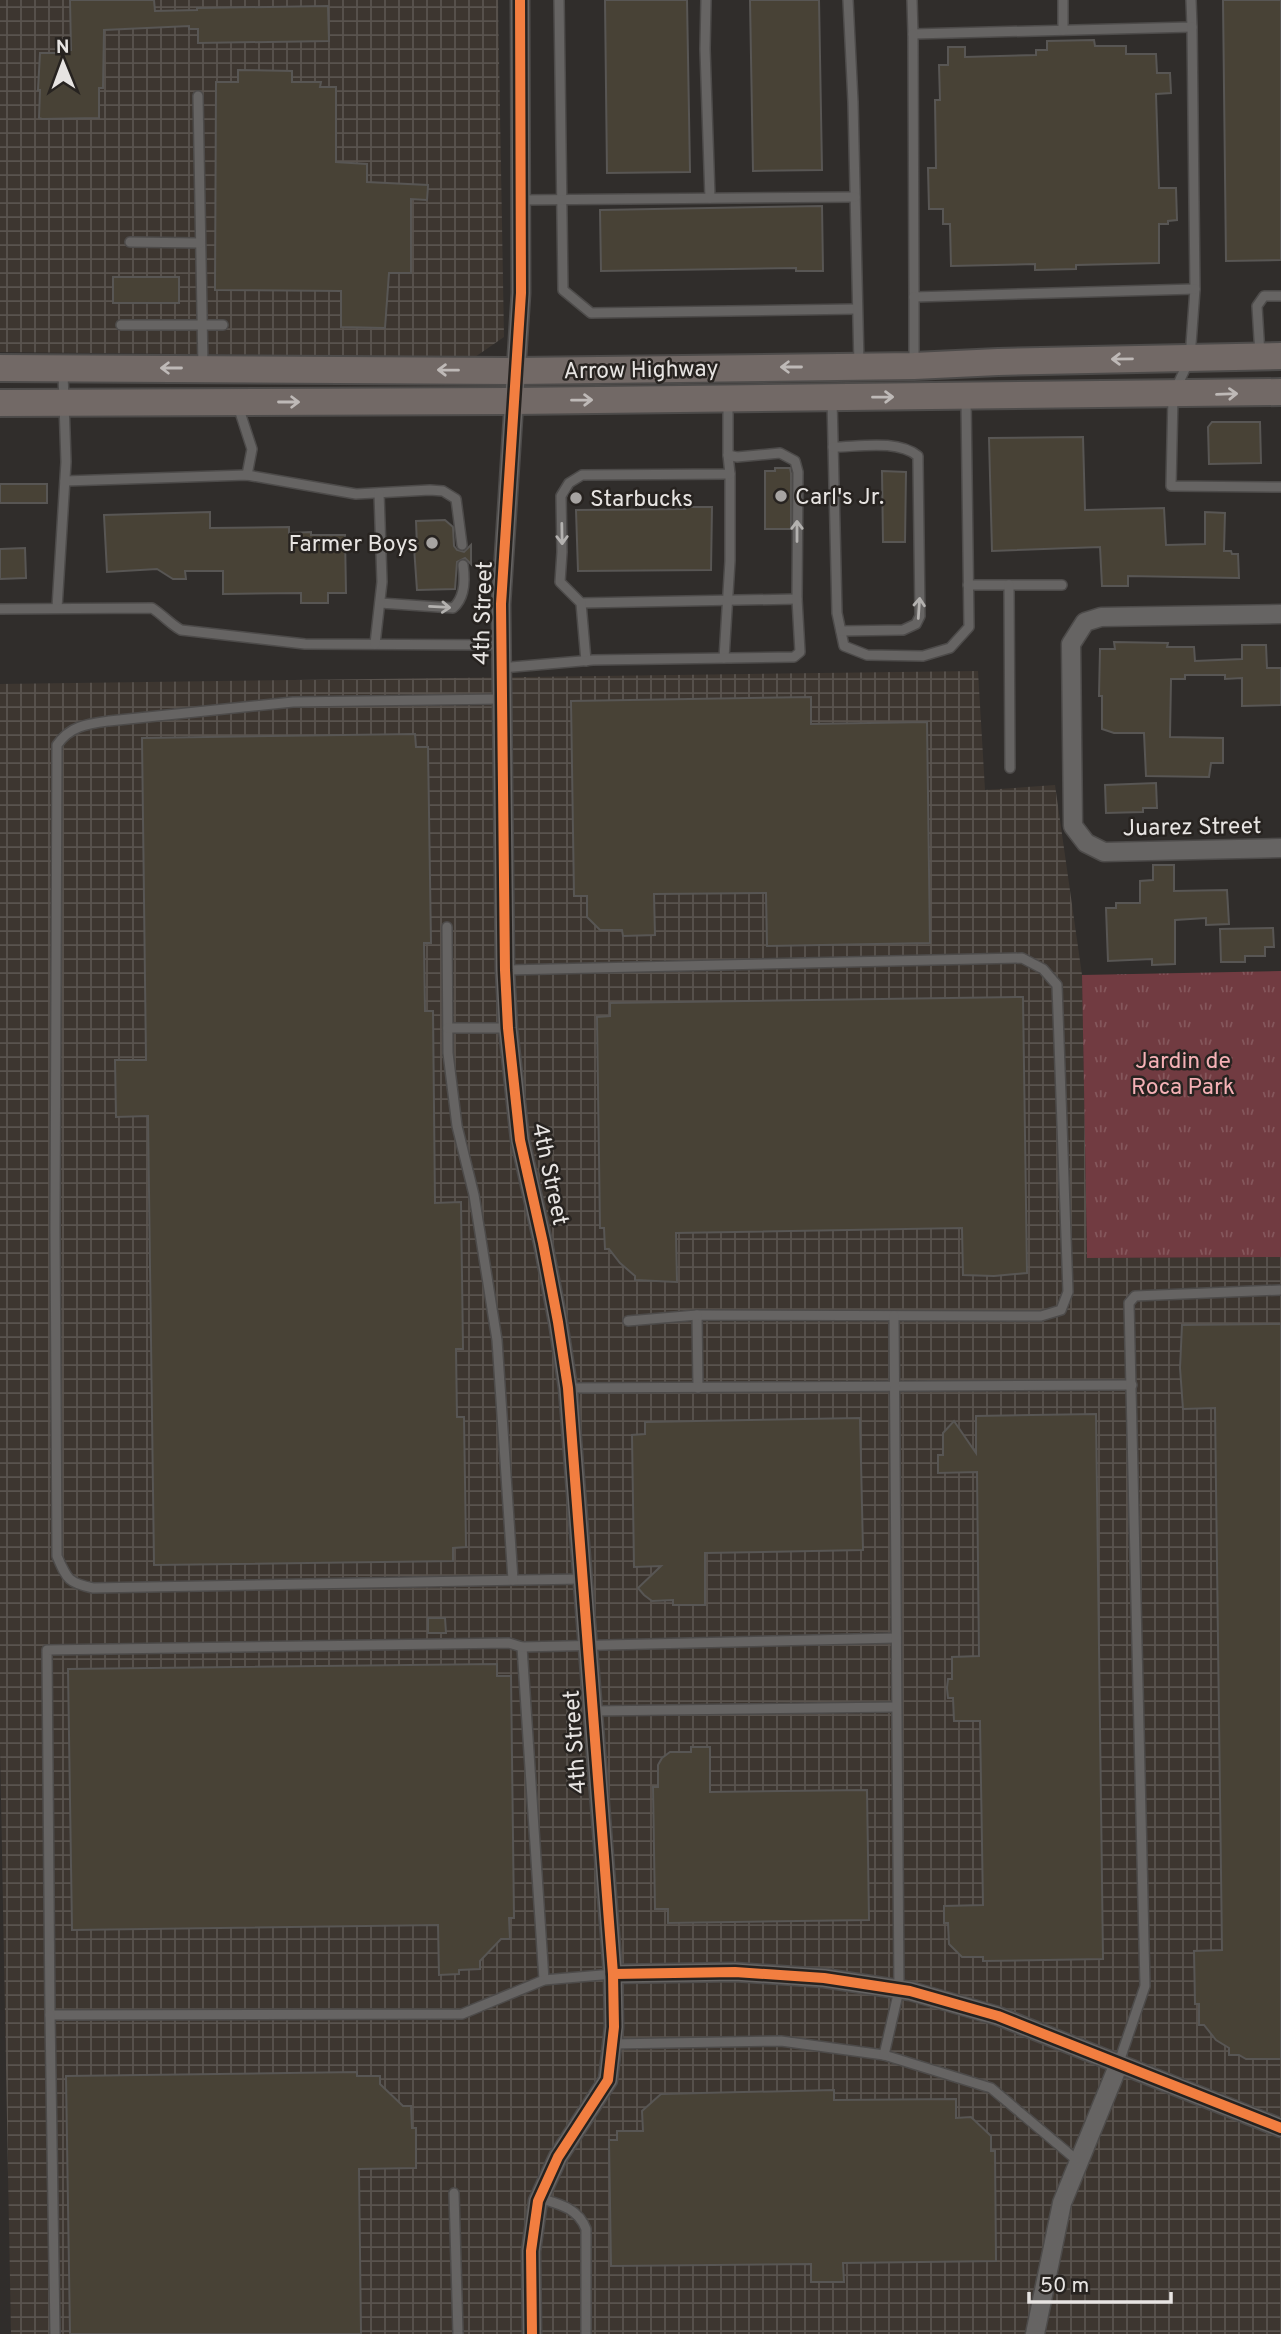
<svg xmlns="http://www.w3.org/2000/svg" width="1281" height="2334" viewBox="0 0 1281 2334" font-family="Overpass,sans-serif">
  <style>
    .industrial { fill: url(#industrial-grid) }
    .park { fill: url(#park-tufts) }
    .building { fill: #484236; stroke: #585654; stroke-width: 2 }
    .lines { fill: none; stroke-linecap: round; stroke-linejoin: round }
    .lane-casing { stroke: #4d4b4a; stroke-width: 12 }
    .street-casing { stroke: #4d4b4a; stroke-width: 21 }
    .primary-casing { stroke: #4d4b4a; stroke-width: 30 }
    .lane { stroke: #666463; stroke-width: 9 }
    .street { stroke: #666463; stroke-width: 18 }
    .primary { stroke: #726966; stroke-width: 26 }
    .cycleway-casing { stroke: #272320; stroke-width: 15 }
    .cycleway { stroke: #f27e40; stroke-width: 10 }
    .oneway { stroke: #beb9b7 }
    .oneway2 { stroke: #b3b1af }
    .poi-dot { fill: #a7a4a2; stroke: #272320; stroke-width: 2.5 }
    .labels { text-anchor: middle; stroke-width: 5; stroke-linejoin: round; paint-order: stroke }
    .street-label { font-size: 23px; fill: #e7e4e2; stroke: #272320 }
    .poi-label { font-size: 23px; fill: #e7e4e2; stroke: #272320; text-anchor: start }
    .park-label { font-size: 23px; fill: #f5b1b6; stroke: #272320 }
  </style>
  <defs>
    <pattern id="industrial-grid" width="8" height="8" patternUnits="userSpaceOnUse" patternTransform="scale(1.75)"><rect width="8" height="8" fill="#3d3630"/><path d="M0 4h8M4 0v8" fill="none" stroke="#59534e"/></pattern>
    <pattern id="park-tufts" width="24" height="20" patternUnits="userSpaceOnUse" patternTransform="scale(1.75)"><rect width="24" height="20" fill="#713b41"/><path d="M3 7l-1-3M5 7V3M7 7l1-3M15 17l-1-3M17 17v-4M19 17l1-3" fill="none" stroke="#85575c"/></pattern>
  </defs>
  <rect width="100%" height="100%" fill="#302d2b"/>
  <g class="industrial">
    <path d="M0 0H498L504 337 475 357 0 352Z"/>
    <path d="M978 671 985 790 1055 785 1082 975 1087 1258 1281 1257V2334H11L0 1745V684Z"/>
  </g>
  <path class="park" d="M1281 971V1257L1087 1258 1082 975Z"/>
  <g class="building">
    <path d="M70 0H154L155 11 197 10V8L328 6 329 41 198 43V29H189V26L104 30 103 88H99V118L42 119 39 118 40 90H38L40 53H67V50H71Z"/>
    <path d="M605 0H687L690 172 607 173Z"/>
    <path d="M750 0H819L822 170 753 171Z"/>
    <path d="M1223 0H1281V260L1226 261Z"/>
    <path d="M1094 40 1095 46H1126V54H1156L1157 73H1170L1171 93 1156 94 1159 188H1176L1177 220 1168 221V224H1159V263L1076 265V269L1035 270V264L951 266 950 224H943V209H929L928 168H936L935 100H940L939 65H948V47H965V57L1036 55V50H1047V41Z"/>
    <path d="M238 70 292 71V82H321L320 87H336V162L367 164V182L428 185 427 200 411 199V273H389L385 328 341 327V291L215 290 216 82H238Z"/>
    <path d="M822 206 823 271H796V268L601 271 600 210Z"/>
    <rect x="113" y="277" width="66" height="26"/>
    <path d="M1212 422H1260L1261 463 1209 464 1208 427Z"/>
    <path d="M1083 437 1085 510 1164 508 1166 545 1205 544V512L1225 513 1224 551H1231L1232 554H1238L1239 578 1128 576V586H1102L1100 547 992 551 989 438Z"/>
    <path d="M775 468H790L791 473V529H765V471H775Z"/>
    <path d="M882 471 906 472 905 542H883Z"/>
    <rect x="0" y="484" width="47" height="19"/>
    <path d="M684 507H712L711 570 578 571 576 510 685 509Z"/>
    <path d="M210 512V528L289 527V533L311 532V535H345L346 593H328V603H301V593L223 594V571H185L186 579H173L157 569 107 572 104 515Z"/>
    <path d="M445 520 453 527 454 546 457 550 464 552 471 545V564L465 558 457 562 455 589 417 590 414 547 417 546 416 521Z"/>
    <path d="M25 548 26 578 0 579V549Z"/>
    <path d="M1114 642 1168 643 1167 647H1194L1195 661 1242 659V645H1266L1267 668H1281V705L1242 706V678L1225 679V675H1185V679H1171L1170 737 1223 738V763H1211L1209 777 1146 776 1144 733H1114L1102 729V696H1099L1100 649H1115Z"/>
    <path d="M811 697V724L927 722 930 943 767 946 766 893 654 894 655 935 623 936 622 930H600L587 917V896H574L571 701Z"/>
    <path d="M415 734 416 747H428L431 943H424L425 1011H433L435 1203 461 1202 463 1349H456L457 1417H464L466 1547 453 1548V1561L154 1565 148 1116 116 1117 115 1060H146L142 738Z"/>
    <path d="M1156 783 1157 808H1143V812L1106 813 1105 785Z"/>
    <path d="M1153 865H1174V891L1227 890 1229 924 1206 925V918L1175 920V964L1152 965V959L1108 961 1106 908H1116V903H1140V881L1153 880Z"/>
    <path d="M1273 928 1274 947H1265V956H1245V962H1221L1220 929Z"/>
    <path d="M1023 997 1027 1273 994 1276 963 1275 962 1228 676 1233 677 1282 635 1280V1276L620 1263 609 1249H605L604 1228H600L597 1017 610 1016V1003Z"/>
    <path d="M1281 1324V2059H1246L1239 2055H1229V2048L1216 2040 1204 2025H1199V2004H1195L1194 1951 1222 1950 1215 1408 1183 1409 1180 1368 1182 1325Z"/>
    <path d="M1096 1414 1103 1959 983 1961V1957H962L949 1944 948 1923H944V1906L983 1905 980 1721H954L953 1698H948L947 1688 948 1679H952V1657L979 1656 977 1472 938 1473V1455H943V1433L954 1421 976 1453V1416Z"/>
    <path d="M860 1418 863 1550 705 1553V1605H673V1600L652 1601 644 1595 638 1588 661 1566 634 1567 632 1435 645 1434V1422Z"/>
    <path d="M428 1618H445L446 1633H428Z"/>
    <path d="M497 1664V1676H511L514 1918H509L510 1939H501L480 1961V1969L459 1970V1974L439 1975 438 1925 72 1930 68 1669Z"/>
    <path d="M691 1747H710V1792L867 1790 869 1920 668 1923V1909H655L653 1787H658V1765L662 1758 670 1752H691Z"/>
    <path d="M357 2072V2076H380V2084L403 2106H411L412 2128H416V2168L359 2169 361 2334H70L66 2076Z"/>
    <path d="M834 2090V2100L956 2099V2118L971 2117 991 2136V2151H995L996 2261 843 2263 844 2282H811V2264L611 2266 609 2140H617V2131H643L642 2111 661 2094Z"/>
  </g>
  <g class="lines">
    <g class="lane-casing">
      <g id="lane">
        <path d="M559 0 563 290 591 313 857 309"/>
        <path d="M706 0 705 49 710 198"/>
        <path d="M848 0 853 102 859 365"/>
        <path d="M912 0 913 34 1192 27 1191 0"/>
        <path d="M1063 0V30"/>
        <path d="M1192 27 1195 289 1190 358 1173 395 1171 486 1281 487"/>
        <path d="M913 34 914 297 1195 289"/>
        <path d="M198 96 203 367"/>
        <path d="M520 200 855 197"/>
        <path d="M130 242 200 243"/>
        <path d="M914 297V362"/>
        <path d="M121 325H223"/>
        <path d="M1260 355 1257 306 1264 296H1281"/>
        <path d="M832 399 837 613 844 646 867 655 923 656 950 648 969 627 966 399"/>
        <path d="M238 406 252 449 247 475"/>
        <path d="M833 447C858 447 897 439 918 456V462L920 616 916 624 903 630 841 631"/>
        <path d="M65 481 247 475 356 494 430 490 443 491 456 499 462 545"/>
        <path d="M968 585H1062"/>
        <path d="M1009 585 1010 768"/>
        <path d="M380 603 453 608C465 598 465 579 463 565"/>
        <path d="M581 603 797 599"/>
        <path d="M57 608 66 462 63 373"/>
        <path d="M0 609 152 608C163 615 170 624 181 630L305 644 501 645"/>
        <path d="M375 644 382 582 379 493"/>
        <path d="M724 658 730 561V474"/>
        <path d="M586 661 581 603 560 582 562 552 561 496 569 483 582 475 730 474 728 455V401"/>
        <path d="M501 668 593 660 794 657 800 652 797 599 798 472 795 461 780 453 737 457 728 455"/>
        <path d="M501 699 293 702 109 721C87 724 70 726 57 745L55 1229 57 1556C67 1579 68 1583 93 1588L582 1579"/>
        <path d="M447 927 448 1053 457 1126 474 1195 497 1340 513 1580"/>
        <path d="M505 970 1022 958 1043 969 1057 985 1068 1292 1061 1310 1041 1316 697 1315 698 1388"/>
        <path d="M448 1028H508"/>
        <path d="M628 1321 697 1315"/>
        <path d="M568 1388 1132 1385"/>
        <path d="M522 1647 544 1980"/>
        <path d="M593 1711 896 1707"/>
        <path d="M613 1974 544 1980 462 2014 50 2015 47 1650 509 1643 522 1647 896 1638"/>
        <path d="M50 2015 55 2334"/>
        <path d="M612 2044 781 2041 884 2055 991 2088 1079 2162"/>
        <path d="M884 2055 899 1990 894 1316"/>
        <path d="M1118 2065 1145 1986 1129 1303 1135 1296 1281 1290"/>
        <path d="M454 2193 458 2334"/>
        <path d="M539 2198C559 2204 578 2208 586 2229V2334"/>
      </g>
    </g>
    <g class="street-casing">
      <g id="street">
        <path d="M520 0 521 293 501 604 505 970 508 1028 520 1140 543 1243 558 1322 568 1388 613 1974 614 2027 608 2080 558 2157 538 2201 531 2251 532 2334"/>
        <path d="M1281 614 1101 617 1085 622 1071 644 1073 826 1086 843 1104 852 1281 848"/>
        <path d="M613 1974 735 1972 824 1978 910 1991 998 2016 1281 2128"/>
        <path d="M1035 2334 1062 2203 1118 2066"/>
      </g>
    </g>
    <g class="primary-casing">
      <g id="primary">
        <path d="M0 368 516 371 914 366 998 362 1281 356"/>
        <path d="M0 403 514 401 1281 392"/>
      </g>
    </g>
    <use href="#lane" class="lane"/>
    <use href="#street" class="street"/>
    <use href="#primary" class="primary"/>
    <g class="cycleway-casing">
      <g id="cycleway">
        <path d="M520 0 521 293 501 604 505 970 508 1028 520 1140 543 1243 558 1322 568 1388 613 1974 614 2027 608 2080 558 2157 538 2201 531 2251 532 2334"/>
        <path d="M613 1974 735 1972 824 1978 910 1991 998 2016 1281 2128"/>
      </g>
    </g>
    <use href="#cycleway" class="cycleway"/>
  </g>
  <defs><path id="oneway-shaft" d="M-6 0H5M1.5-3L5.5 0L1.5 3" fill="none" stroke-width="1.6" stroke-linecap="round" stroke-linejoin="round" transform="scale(1.75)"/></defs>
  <g class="oneway">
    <use href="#oneway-shaft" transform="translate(1122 359) rotate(179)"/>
    <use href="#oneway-shaft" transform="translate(791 367) rotate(180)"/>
    <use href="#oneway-shaft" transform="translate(171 368) rotate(180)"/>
    <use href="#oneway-shaft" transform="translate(448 370) rotate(-179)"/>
    <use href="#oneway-shaft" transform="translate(1227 394) rotate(-2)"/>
    <use href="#oneway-shaft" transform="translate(883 397) rotate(-1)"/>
    <use href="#oneway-shaft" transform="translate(582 400) rotate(-1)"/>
    <use href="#oneway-shaft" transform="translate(289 402)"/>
  </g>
  <g class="oneway2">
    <use href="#oneway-shaft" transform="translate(797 531) rotate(-90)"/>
    <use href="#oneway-shaft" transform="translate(562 534) rotate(89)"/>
    <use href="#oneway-shaft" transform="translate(440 607) rotate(3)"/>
    <use href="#oneway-shaft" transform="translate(919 608) rotate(-86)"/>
  </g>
  <g class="poi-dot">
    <circle cx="781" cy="496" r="7"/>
    <circle cx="576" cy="498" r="7"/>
    <circle cx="432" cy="543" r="7"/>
  </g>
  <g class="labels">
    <g class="street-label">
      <text transform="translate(641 369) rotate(-1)" y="8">Arrow Highway</text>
      <text transform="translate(482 613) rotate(-88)" y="8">4th Street</text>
      <text transform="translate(1192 826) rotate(-1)" y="8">Juarez Street</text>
      <text transform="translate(551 1174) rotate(78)" y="8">4th Street</text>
      <text transform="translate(574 1742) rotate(-94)" y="8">4th Street</text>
    </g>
    <g class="poi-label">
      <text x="795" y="504">Carl's Jr.</text>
      <text x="590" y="506">Starbucks</text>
      <text x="418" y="551" text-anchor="end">Farmer Boys</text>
    </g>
    <g class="park-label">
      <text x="1183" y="1068">Jardin de<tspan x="1183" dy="26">Roca Park</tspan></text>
    </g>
  </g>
  <g transform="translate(63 63) rotate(359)" stroke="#272320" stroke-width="5" paint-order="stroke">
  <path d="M0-5L12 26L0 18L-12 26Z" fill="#e7e4e2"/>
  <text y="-10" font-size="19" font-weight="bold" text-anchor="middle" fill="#e7e4e2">N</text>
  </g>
  <path d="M1029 2292v10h142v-10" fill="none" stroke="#e7e4e2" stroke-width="3.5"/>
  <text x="1040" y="2292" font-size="21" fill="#e7e4e2" stroke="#272320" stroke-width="5" paint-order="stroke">50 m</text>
</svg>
